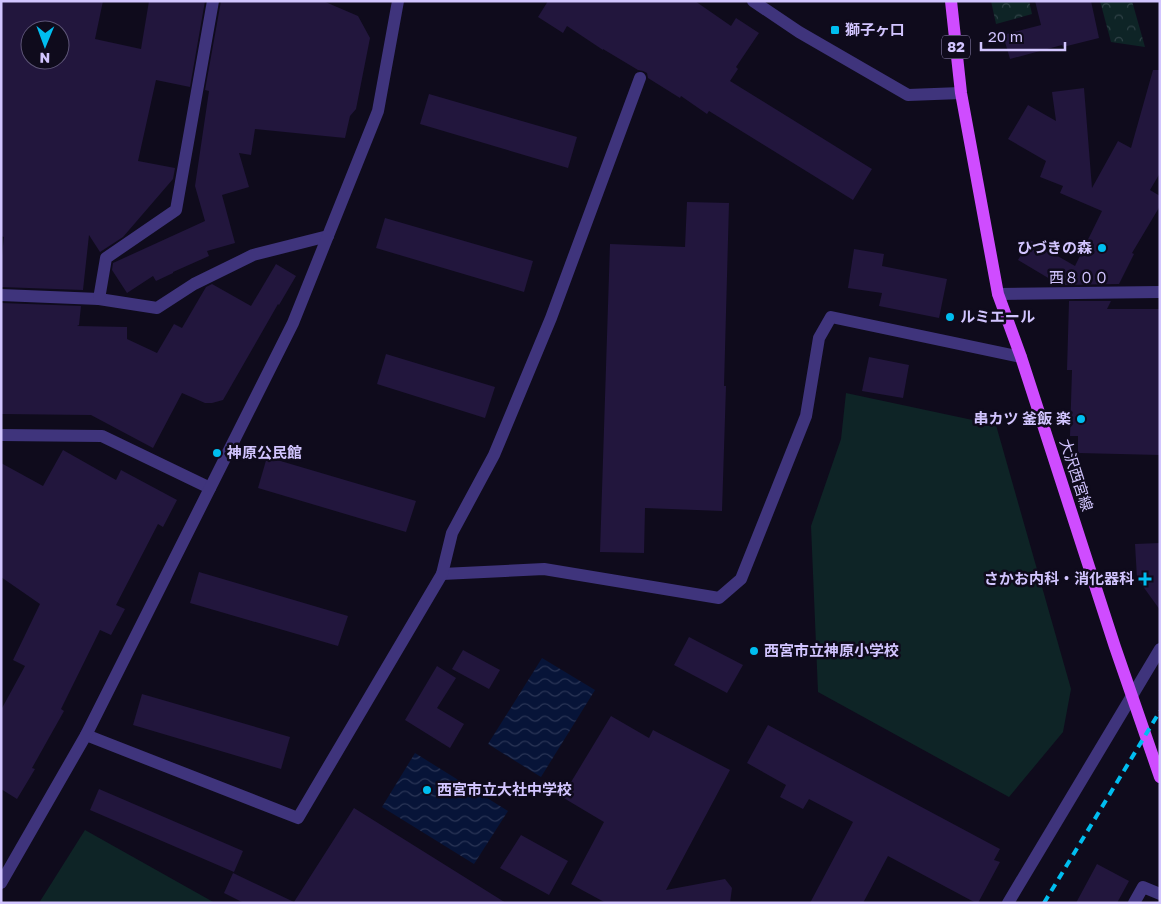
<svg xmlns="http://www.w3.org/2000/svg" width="1161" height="904" viewBox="0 0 1161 904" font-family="'Golos Text','Noto Sans JP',sans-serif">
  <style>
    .grass { fill: #0e2426 }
    .forest { fill: url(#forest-crowns) }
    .water { fill: url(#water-waves) }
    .building { fill: #22163d; fill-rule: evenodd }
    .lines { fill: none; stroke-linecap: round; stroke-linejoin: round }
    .minor { stroke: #3f347c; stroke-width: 12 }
    .tertiary { stroke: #3f347c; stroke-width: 12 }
    .primary { stroke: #cf4cff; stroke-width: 12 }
    .rail { stroke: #00bef0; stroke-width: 4; stroke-dasharray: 8 6; stroke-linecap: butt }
    .poi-dot { fill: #00bef0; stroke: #0f0b1c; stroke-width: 2 }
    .labels { text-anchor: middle; stroke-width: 5; stroke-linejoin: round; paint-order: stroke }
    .shield { fill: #0f0b1c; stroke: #988dbb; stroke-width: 1 }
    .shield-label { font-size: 14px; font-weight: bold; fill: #d2c5ff }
    .poi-label { font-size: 15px; font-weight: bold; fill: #d2c5ff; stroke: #0f0b1c; text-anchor: start }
    .street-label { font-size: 15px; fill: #d2c5ff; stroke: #0f0b1c }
  </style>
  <defs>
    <pattern id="forest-crowns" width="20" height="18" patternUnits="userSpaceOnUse" patternTransform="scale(1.25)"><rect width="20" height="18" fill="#0e2426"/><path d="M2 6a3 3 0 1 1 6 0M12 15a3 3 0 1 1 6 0" fill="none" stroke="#304247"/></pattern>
    <pattern id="water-waves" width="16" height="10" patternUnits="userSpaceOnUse" patternTransform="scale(1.25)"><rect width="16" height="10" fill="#071438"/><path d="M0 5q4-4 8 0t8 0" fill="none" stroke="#2a3556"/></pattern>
  </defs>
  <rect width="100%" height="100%" fill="#0f0b1c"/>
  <g class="grass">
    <path d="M846 393 996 425 1071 689 1063 732 1009 797 818 692 811 526 841 439Z"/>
    <path d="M85 830 215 903H39Z"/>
  </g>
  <g class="forest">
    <path d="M991 1H1029L1032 14 996 24Z"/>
    <path d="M1100 1H1132L1145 47 1111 42Z"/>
  </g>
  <g class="water">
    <path d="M542 658 595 690 541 777 488 744Z"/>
    <path d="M415 753 508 811 474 864 382 807Z"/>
  </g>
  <g class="building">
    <path d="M1 1H103L95 39 141 49 149 1H205L190 87 156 80 138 161 175 168 173 179 123 237 100 252 89 235 83 290 1 287V264L4 237 1 236ZM30 30H60V60H30Z"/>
    <path d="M221 1H323L358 16 370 38 356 109 350 116 345 138 255 129 251 155 239 153 249 187 222 195 235 243 207 251 209 256 173 272V273L156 281 153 276 127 293 112 270 113 263 205 221 195 186 209 91 205 90Z"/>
    <path d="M548 1H695L731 26 736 18 759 33 736 67 738 69 730 81 872 169 853 200 709 111 707 114 681 96 680 98 648 78 647 73 643 71 638 70 603 49V50L567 26 563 33 538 17Z"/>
    <path d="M1035 1H1091L1099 38 1063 47 1062 45 1010 59 1003 35 1041 25Z"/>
    <path d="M1153 70H1160V173L1150 190 1160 196V206L1132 253 1134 254 1119 284 1060 285 1018 260 1030 240 1075 266 1102 211 1060 193 1063 186 1040 177 1046 161 1008 139 1028 105 1056 121 1052 92 1084 88 1092 188 1118 141 1131 148Z"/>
    <path d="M429 94 577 137 568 168 420 124Z"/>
    <path d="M687 202 729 203 724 386H726L722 511 645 508 644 553 600 552 610 244 685 247Z"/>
    <path d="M385 218 533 261 524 292 376 248Z"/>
    <path d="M854 249 884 254 882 266 947 279 939 318 879 306 882 293 848 288Z"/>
    <path d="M276 264 296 276 279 305 278 304 223 400 212 403H205L182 393 153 448 91 415 1 414V303L81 306 79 325 77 326 127 327V339L157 353 174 324 182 328 206 287 212 284 251 306Z"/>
    <path d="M1069 301H1111L1107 309H1160V455L1078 453V436H1070L1072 370H1067Z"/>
    <path d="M386 354 495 387 485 418 377 384Z"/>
    <path d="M869 357 909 365 903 398 862 391Z"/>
    <path d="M63 450 116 480 121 470 177 500 163 527 158 524 116 605 125 609 111 635 100 630 61 709 64 711 32 768 35 769 17 799 1 789V710L25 666 13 660 40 604 1 577V463L43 486Z"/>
    <path d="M267 457 416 501 406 532 258 488Z"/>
    <path d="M1160 543V610L1137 578 1135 544Z"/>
    <path d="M199 572 348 616 338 646 190 603Z"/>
    <path d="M689 637 743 665 727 693 674 665Z"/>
    <path d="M463 650 500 670 489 689 452 669Z"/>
    <path d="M437 666 456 678 437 708 464 724 450 748 405 720Z"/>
    <path d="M142 694 290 737 281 769 133 725Z"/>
    <path d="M611 716 649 738 653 730 730 770 666 890 725 879 732 888 730 903H606L571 884 604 822 562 797Z"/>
    <path d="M768 725 1000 849 994 860 1000 862 978 903H976L888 856 863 903H810L853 822 809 799 803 809 780 797 786 785 747 763Z"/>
    <path d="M99 789 243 851 234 872 90 810Z"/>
    <path d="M354 808 506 903H244L224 893 233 873 294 902Z"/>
    <path d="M521 835 568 861 549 895 500 868Z"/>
    <path d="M1097 864 1129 881 1117 903H1076Z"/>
  </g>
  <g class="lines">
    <g class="minor">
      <path d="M753 1 799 32 908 95 961 93"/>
      <path d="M998 294 1160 292"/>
      <path d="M1 295 99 299 157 308 194 284 253 255 328 236"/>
      <path d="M99 299 106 258 176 210 213 1"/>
      <path d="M1 435 102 436 210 488"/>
      <path d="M442 574 544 569 719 598 741 579 806 416 819 338 831 317 1021 357"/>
      <path d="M86 735 298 818 442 574 452 533 494 455 551 318 640 78"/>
      <path d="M1 883 86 735 293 323 378 111 398 1"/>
      <path d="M1134 903 1143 887 1160 894"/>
    </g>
    <path class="tertiary" d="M1008 903 1160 649"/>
    <path class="primary" d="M951 1 961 93 998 294 1021 357 1115 647 1160 777"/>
    <path class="rail" d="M1044 903 1160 711"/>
  </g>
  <g class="poi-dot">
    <rect x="830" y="25" width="10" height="10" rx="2.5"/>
    <circle cx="1102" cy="248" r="5"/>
    <circle cx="950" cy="317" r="5"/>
    <circle cx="1081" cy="419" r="5"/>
    <circle cx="217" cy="453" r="5"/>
    <path d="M1142.5 571.5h5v5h5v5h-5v5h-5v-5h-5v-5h5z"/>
    <circle cx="754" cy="651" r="5"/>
    <circle cx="427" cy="790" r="5"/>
  </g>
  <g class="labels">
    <rect class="shield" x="942" y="35.5" width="28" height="23" rx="4"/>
    <g class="shield-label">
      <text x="956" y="52">82</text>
    </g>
    <g class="poi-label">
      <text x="845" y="35">獅子ヶ口</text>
      <text x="1092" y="253" text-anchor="end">ひづきの森</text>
      <text x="960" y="322">ルミエール</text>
      <text x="1071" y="424" text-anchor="end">串カツ 釜飯 楽</text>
      <text x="227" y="458">神原公民館</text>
      <text x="1134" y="584" text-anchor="end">さかお内科・消化器科</text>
      <text x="764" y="656">西宮市立神原小学校</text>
      <text x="437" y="795">西宮市立大社中学校</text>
    </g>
    <g class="street-label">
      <text x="1079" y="283">西８００</text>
      <text transform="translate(1076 475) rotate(72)" y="5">大沢西宮線</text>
    </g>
  </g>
  <rect width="1161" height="904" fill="none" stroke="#d2c5ff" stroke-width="5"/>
  <g transform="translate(45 45) rotate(181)"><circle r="24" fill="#0f0b1c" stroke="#5d5577"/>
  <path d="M0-4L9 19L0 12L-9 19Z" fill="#00bef0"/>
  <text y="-8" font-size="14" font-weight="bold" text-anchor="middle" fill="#d2c5ff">N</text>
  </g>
  <path d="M981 42v8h84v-8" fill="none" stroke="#d2c5ff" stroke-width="2.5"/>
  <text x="988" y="42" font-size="15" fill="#d2c5ff" stroke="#0f0b1c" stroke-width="4" paint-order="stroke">20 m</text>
</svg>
